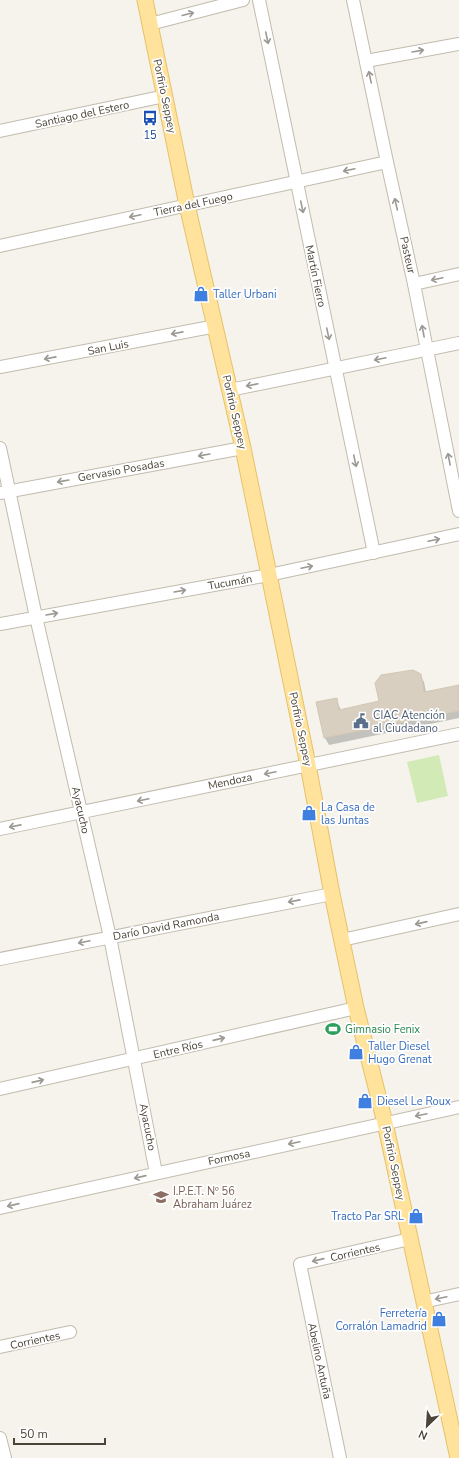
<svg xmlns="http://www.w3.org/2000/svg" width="459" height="1458" viewBox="0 0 459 1458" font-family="'Nunito Sans',sans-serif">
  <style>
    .green { fill: #d2eab5 }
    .shadow { fill: #0003 }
    .building { fill: #d8cfc1; stroke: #d3c7b4 }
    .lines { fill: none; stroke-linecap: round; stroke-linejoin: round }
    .minor-casing { stroke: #c2bbae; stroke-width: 14 }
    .major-casing { stroke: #e6c16a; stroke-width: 17 }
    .minor { stroke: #fff; stroke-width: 12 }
    .major { stroke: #ffe39c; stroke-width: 15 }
    .oneway { stroke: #9c9892 }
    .labels { text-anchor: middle; stroke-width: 3.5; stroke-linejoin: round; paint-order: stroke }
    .street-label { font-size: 11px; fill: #4b4439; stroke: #fff }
    .transit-label { font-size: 11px; fill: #164399; stroke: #fff }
    .shop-label { font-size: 11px; fill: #366cbe; stroke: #fff; text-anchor: start }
    .service-label { font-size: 11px; fill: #4e5e75; stroke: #fff; text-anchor: start }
    .leisure-label { font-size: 11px; fill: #27864d; stroke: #fff; text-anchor: start }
    .education-label { font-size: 11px; fill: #785e54; stroke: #fff; text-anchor: start }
  </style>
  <rect width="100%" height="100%" fill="#f6f3ec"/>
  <path class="green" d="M439 755 448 796 417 803 407 762Z"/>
  <path class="shadow" d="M420 675 424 682 426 692 459 686V718L329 745 325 738 318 702 336 699 341 710 380 702Z"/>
  <path class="building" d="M413 670 421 674 424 692 459 685V711L324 738 316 702 337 698 339 710 379 701 375 683 381 675Z"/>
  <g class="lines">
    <g class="minor-casing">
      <g id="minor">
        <path d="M259 0 374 553"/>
        <path d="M353 0 387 162 414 284 459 511"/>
        <path d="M150 24 243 0"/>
        <path d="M366 61 459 44"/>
        <path d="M0 131 165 96"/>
        <path d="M0 246 387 162"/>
        <path d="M414 284 459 274"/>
        <path d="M0 367 216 326"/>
        <path d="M230 390 459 343"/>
        <path d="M0 448 36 617 110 937 156 1173"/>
        <path d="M0 493 243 448"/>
        <path d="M0 624 269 575 459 534"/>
        <path d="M0 829 459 734"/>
        <path d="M342 940 459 914"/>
        <path d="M0 959 332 894"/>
        <path d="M0 1089 356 1008"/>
        <path d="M0 1208 459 1107"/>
        <path d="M423 1302 459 1294"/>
        <path d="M0 1347 70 1332"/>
        <path d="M0 1438 5 1458"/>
        <path d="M340 1458 300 1264 410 1239"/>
      </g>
    </g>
    <g class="major-casing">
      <path id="major" d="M145 0 187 205 243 448 308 765 332 894 356 1008 385 1123 458 1458"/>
    </g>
    <use href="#minor" class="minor"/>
    <use href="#major" class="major"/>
  </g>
  <defs><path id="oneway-shaft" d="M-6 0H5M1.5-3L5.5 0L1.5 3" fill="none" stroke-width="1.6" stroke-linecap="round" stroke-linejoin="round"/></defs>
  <g class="oneway">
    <use href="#oneway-shaft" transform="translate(188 14) rotate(-14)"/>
    <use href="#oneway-shaft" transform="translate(267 38) rotate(78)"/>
    <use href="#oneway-shaft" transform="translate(418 51) rotate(-10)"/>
    <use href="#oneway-shaft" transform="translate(370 77) rotate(-102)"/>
    <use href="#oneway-shaft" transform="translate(349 170) rotate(168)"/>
    <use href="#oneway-shaft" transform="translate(396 204) rotate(-103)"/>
    <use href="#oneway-shaft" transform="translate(302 207) rotate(78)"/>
    <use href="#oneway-shaft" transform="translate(135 216) rotate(168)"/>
    <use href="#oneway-shaft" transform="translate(437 279) rotate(168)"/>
    <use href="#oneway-shaft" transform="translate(423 331) rotate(-101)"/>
    <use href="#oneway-shaft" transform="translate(177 333) rotate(169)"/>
    <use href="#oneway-shaft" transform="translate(328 334) rotate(78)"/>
    <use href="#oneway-shaft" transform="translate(50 358) rotate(169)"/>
    <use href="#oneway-shaft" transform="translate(380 359) rotate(168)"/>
    <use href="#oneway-shaft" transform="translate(252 385) rotate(168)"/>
    <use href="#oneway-shaft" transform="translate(204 455) rotate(170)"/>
    <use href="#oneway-shaft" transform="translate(449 459) rotate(-101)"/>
    <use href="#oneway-shaft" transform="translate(355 461) rotate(78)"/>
    <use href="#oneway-shaft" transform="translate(63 481) rotate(170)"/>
    <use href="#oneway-shaft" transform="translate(434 540) rotate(-12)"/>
    <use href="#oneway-shaft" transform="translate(307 567) rotate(-12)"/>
    <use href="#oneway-shaft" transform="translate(180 591) rotate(-10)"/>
    <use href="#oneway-shaft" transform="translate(52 614) rotate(-10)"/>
    <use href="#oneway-shaft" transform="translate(270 773) rotate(168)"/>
    <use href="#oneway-shaft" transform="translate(143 800) rotate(168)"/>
    <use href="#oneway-shaft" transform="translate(15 826) rotate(169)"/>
    <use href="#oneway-shaft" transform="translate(294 901) rotate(169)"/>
    <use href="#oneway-shaft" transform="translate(421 923) rotate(167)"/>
    <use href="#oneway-shaft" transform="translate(84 942) rotate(168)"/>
    <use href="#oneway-shaft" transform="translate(219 1039) rotate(-13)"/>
    <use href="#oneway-shaft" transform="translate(38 1081) rotate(-13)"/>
    <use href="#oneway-shaft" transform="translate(421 1115) rotate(168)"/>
    <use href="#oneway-shaft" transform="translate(294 1143) rotate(168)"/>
    <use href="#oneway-shaft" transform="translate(140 1177) rotate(167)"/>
    <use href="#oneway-shaft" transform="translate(13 1205) rotate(167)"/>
    <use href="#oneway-shaft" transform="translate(318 1260) rotate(167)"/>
    <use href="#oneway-shaft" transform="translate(441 1298) rotate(168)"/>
  </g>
  <defs>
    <g id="bus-bare" transform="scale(1.2)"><path d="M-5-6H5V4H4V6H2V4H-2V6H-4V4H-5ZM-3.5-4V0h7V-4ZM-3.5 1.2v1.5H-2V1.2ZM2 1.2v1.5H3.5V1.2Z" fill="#1a4fb4" stroke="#fff" stroke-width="2.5" paint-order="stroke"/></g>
    <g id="shop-bare" transform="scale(1.2)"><path d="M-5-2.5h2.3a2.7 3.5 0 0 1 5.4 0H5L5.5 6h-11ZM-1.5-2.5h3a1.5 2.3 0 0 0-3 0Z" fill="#3f7fe0" stroke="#fff" stroke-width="2.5" paint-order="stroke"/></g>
    <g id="civic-bare" transform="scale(1.2)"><path d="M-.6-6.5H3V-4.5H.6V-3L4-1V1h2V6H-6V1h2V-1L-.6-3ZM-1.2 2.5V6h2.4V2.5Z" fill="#5c6f8a" stroke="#fff" stroke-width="2.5" paint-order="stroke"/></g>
    <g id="stadium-bare" transform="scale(1.2)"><path d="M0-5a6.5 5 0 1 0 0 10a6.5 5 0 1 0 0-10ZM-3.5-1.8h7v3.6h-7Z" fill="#2e9e5b" stroke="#fff" stroke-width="2.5" paint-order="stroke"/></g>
    <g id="school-bare" transform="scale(1.2)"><path d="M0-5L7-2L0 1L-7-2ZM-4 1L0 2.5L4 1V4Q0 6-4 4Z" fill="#8d6e63" stroke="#fff" stroke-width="2.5" paint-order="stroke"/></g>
  </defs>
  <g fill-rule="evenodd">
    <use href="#bus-bare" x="150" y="118"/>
    <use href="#shop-bare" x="201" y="294"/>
    <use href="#civic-bare" x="361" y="721"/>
    <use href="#shop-bare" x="309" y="813"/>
    <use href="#stadium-bare" x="333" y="1029"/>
    <use href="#shop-bare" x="356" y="1052"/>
    <use href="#shop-bare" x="365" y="1101"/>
    <use href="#school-bare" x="161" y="1197"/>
    <use href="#shop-bare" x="416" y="1216"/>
    <use href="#shop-bare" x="439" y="1319"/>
  </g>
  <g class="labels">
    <g class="street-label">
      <text transform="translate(165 96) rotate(78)" y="4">Porfirio Seppey</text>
      <text transform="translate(82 114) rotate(-12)" y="4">Santiago del Estero</text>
      <text transform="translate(193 204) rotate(-12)" y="4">Tierra del Fuego</text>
      <text transform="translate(408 255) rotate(77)" y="4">Pasteur</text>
      <text transform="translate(316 276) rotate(78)" y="4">Martín Fierro</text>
      <text transform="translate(108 347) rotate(-11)" y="4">San Luis</text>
      <text transform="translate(235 412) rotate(77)" y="4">Porfirio Seppey</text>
      <text transform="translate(121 470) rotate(-10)" y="4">Gervasio Posadas</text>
      <text transform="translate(230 582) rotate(-10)" y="4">Tucumán</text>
      <text transform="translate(301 729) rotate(78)" y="4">Porfirio Seppey</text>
      <text transform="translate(230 781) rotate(-12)" y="4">Mendoza</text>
      <text transform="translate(81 810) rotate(77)" y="4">Ayacucho</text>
      <text transform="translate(166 926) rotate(-11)" y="4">Darío David Ramonda</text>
      <text transform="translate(178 1049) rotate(-13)" y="4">Entre Ríos</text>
      <text transform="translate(148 1127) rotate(79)" y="4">Ayacucho</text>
      <text transform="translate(229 1157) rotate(-12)" y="4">Formosa</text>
      <text transform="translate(394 1163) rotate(78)" y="4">Porfirio Seppey</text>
      <text transform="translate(355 1252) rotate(-13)" y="4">Corrientes</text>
      <text transform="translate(35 1340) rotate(-12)" y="4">Corrientes</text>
      <text transform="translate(320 1361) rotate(78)" y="4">Abelino Antuña</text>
    </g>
    <g class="transit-label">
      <text x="150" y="139">15</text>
    </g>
    <g class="shop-label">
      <text x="213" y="298">Taller Urbani</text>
      <text x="321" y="811">La Casa de<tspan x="321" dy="13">las Juntas</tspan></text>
      <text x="368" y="1050">Taller Diesel<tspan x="368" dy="13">Hugo Grenat</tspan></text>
      <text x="377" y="1105">Diesel Le Roux</text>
      <text x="404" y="1220" text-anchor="end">Tracto Par SRL</text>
      <text x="427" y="1317" text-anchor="end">Ferretería<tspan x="427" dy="13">Corralón Lamadrid</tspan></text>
    </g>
    <g class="service-label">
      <text x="373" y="719">CIAC Atención<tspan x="373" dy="13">al Ciudadano</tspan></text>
    </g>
    <g class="leisure-label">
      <text x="345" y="1033">Gimnasio Fenix</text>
    </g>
    <g class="education-label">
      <text x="173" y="1195">I.P.E.T. Nº 56<tspan x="173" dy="13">Abraham Juárez</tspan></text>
    </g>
  </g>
  <g transform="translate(427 1426) rotate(205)" stroke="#ffffff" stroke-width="3" paint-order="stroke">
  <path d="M0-3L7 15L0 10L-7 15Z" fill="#4b4439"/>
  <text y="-6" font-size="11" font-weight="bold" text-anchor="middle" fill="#4b4439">N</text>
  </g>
  <path d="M14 1438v6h91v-6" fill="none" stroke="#4b4439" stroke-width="2"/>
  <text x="20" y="1438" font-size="12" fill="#4b4439" stroke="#ffffff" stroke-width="3" paint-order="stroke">50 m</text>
</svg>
